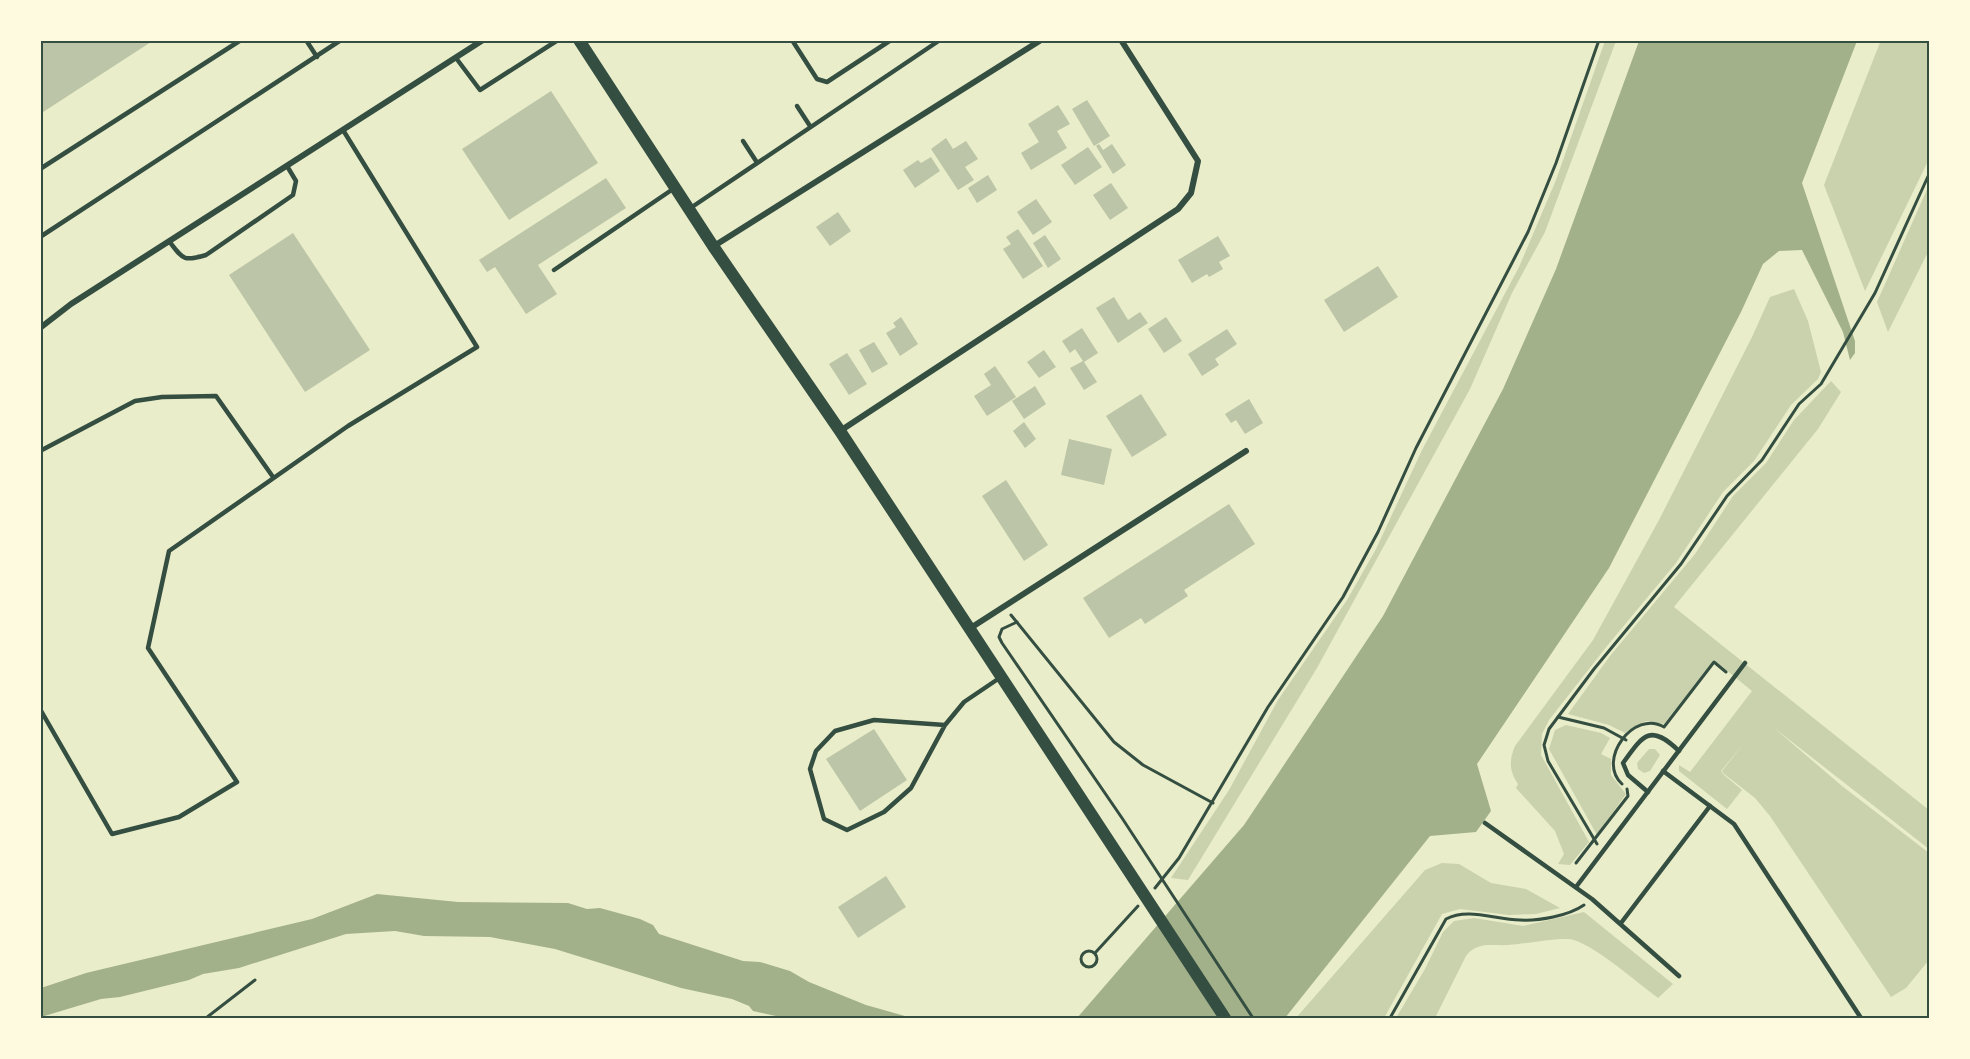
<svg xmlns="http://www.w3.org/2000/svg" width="1970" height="1059" viewBox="0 0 1970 1059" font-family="Roboto,sans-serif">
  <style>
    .green { fill: #cad2ad }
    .water { fill: #a3b18a }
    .building { fill: #bcc5a7 }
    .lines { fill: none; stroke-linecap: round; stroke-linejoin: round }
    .path { stroke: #344e41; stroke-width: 3 }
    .service { stroke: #344e41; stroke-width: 4.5 }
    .minor { stroke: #344e41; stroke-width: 6 }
    .secondary { stroke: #344e41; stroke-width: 12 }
    .neatline { fill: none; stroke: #344e41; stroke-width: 2 }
  </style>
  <rect width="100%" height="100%" fill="#e9edc9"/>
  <g class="green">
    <path d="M1881 40 1929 41V159L1865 291 1824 185Z"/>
    <path d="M1605 41H1616L1545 232 1512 293 1470 389 1317 668 1188 880 1171 878 1229 790 1278 700 1347 600 1376 549 1422 450 1519 267 1556 180Z"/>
    <path d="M1929 185V250L1888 332 1877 302Z"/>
    <path d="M1794 289 1808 321 1821 372 1818 379 1791 405 1754 461 1723 492 1676 563 1607 646 1549 720 1542 734 1541 755 1589 842 1570 865 1558 864 1564 854 1555 831 1516 788 1518 784C1509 771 1509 760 1515 746L1593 640 1659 520 1752 337 1770 297Z"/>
    <path d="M1831 381 1841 392 1818 429 1674 607 1929 810V849L1773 727 1842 786 1929 853V960L1906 988 1891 997 1770 816 1755 798 1723 773 1722 771 1744 743 1721 771 1723 774 1742 790 1727 809 1679 771V765L1690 772 1752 691 1714 660 1664 724 1646 721 1625 733 1609 725 1568 714 1610 656 1695 554 1733 496 1766 463 1794 420Z"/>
    <path d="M1566 725 1601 733 1610 738 1601 754 1611 759V775L1626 794 1597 835 1549 749 1555 730Z"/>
    <path d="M1649 749H1655L1660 755 1650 771 1644 773 1638 769 1637 763Z"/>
    <path d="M1442 863 1459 864 1491 883 1526 889 1560 908 1536 914 1509 915 1460 909 1442 914 1384 1018H1296L1425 870Z"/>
    <path d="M1584 912 1673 984 1658 998C1639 984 1590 941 1569 939 1551 938 1527 944 1508 945 1492 946 1477 941 1466 956L1435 1018H1396L1425 969 1443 932 1454 921 1474 918 1523 926Z"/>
  </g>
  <g class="water">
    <path d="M1639 41H1857L1802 183 1855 341V353L1850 360 1843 332 1802 250 1779 251 1763 264 1741 312 1609 568 1477 764 1491 811 1476 832 1430 836 1285 1018H1077L1244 825 1383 616 1503 389 1556 269Z"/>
    <path d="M377 894 458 902 568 903 587 909 600 908 640 919 653 925 659 934 743 961 760 962 790 971 809 982 866 1005 912 1018H785L753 1011 749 1006 732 999 681 988 555 949 490 937 424 936 395 931 346 934 239 968 203 974 189 980 120 997 101 999 41 1017V988L86 973 312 919Z"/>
  </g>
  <g class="building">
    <path d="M40 40H154L40 114Z"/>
    <path d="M551 91 598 163 509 220 462 149Z"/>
    <path d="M1087 100 1110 136 1094 146 1072 109Z"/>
    <path d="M1058 105 1070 124 1057 131 1067 148 1031 170 1021 153 1039 142 1028 124Z"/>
    <path d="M946 138 953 149 966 141 978 159 965 167 974 180 958 190 931 149Z"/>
    <path d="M1099 144 1103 150 1112 144 1126 165 1113 174 1096 146Z"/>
    <path d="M1088 147 1102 167 1075 185 1061 165Z"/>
    <path d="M931 157 940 171 915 188 903 170 918 160 921 163Z"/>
    <path d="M988 175 997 190 977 203 968 188Z"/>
    <path d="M606 178 626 208 538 265 557 294 526 314 495 267 487 272 479 260Z"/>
    <path d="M1111 183 1128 208 1110 220 1093 195Z"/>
    <path d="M1036 199 1052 222 1033 235 1017 212Z"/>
    <path d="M838 212 851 231 830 246 816 227Z"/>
    <path d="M1018 229 1043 266 1023 279 1003 249 1011 244 1006 237Z"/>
    <path d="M293 233 370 350 305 392 229 275Z"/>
    <path d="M1045 235 1061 259 1048 268 1033 243Z"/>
    <path d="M1218 236 1230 256 1219 262 1223 269 1209 277 1207 274 1192 283 1178 260Z"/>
    <path d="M1378 266 1398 297 1344 332 1324 300Z"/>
    <path d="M1114 297 1128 320 1140 312 1148 323 1118 343 1096 308Z"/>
    <path d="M901 317 918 344 900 356 886 333 896 327 893 323Z"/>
    <path d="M1166 317 1182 341 1164 353 1148 329Z"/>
    <path d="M1082 328 1098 353 1084 362 1097 382 1084 390 1070 368 1083 361 1075 349 1070 353 1062 341Z"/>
    <path d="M1227 329 1237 344 1215 359 1219 365 1202 376 1188 354Z"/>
    <path d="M874 342 888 364 872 373 859 350Z"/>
    <path d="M1044 350 1056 367 1039 378 1027 362Z"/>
    <path d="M847 353 867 384 849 395 829 364Z"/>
    <path d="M995 366 1016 397 987 416 974 396 991 385 984 374Z"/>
    <path d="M1035 386 1046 404 1024 419 1012 401Z"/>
    <path d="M1141 394 1167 435 1132 457 1106 416Z"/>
    <path d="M1249 399 1263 423 1245 434 1236 420 1231 423 1225 414Z"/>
    <path d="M1024 422 1036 439 1025 448 1013 431Z"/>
    <path d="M1069 439 1112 449 1104 485 1061 475Z"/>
    <path d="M1006 480 1048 545 1024 561 982 496Z"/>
    <path d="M1229 504 1255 544 1184 590 1188 596 1145 624 1141 618 1109 638 1083 598Z"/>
    <path d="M874 729 907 780 860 811 826 759Z"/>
    <path d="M886 876 906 907 858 938 838 907Z"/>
  </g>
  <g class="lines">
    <g class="path">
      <path d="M1011 615 1114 742 1143 765 1213 803"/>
      <path d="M1017 622 1002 629 999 637 1002 643 1122 818 1253 1018"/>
      <path d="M1558 717 1604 728 1626 740"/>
      <path d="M1622 784C1596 760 1634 709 1664 727L1714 662 1726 672"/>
      <path d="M1597 844 1548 761 1544 745 1549 729 1594 669 1681 564 1727 496 1762 460 1799 404 1821 384 1875 293 1930 172"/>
      <path d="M1576 863 1628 796 1627 789"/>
      <path d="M1155 888 1179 858 1268 707 1343 597 1378 532 1416 448 1528 232 1556 163 1599 40"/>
      <circle cx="1089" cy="959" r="8"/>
      <path d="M1095 953 1138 906"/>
      <path d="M206 1018 255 980"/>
      <path d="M1390 1018 1446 919C1468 907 1496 920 1520 920 1539 921 1568 916 1584 905"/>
    </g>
    <g class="service">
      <path d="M306 40 317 57"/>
      <path d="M792 40 817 79 827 82 891 40"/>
      <path d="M456 58 480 90 558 40"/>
      <path d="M797 106 810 126"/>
      <path d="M743 141 756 161"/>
      <path d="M40 169 241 40"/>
      <path d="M689 209 940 40"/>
      <path d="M40 237 341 40"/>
      <path d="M169 241C183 259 183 262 206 255L293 195 296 181 287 166"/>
      <path d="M554 270 673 189"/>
      <path d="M40 451 135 401 162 397 216 396 273 477"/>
      <path d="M40 709 112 834 179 817 237 782 148 648 169 551 348 426 477 347 343 130"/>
      <path d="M945 725 874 720 835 731 816 751 810 769 824 819 847 830 884 812 911 788 945 725 964 702 1001 677"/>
      <path d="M1663 771 1734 824 1861 1018"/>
      <path d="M1648 792 1628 775 1623 763C1643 735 1650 723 1679 751"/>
      <path d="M1485 823 1592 899 1679 976"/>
      <path d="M1576 887 1745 663"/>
      <path d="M1621 923 1710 806"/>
    </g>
    <g class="minor">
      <path d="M714 246 1041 40"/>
      <path d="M40 328 71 304 483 40"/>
      <path d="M840 431 1178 209 1191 193 1198 161 1121 40"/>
      <path d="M969 629 1246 451"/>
    </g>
    <path class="secondary" d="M579 40 713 246 840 431 1225 1018"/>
  </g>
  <rect width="1970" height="1059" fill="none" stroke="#fefae0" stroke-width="84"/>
  <rect x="42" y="42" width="1886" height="975" class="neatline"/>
</svg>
